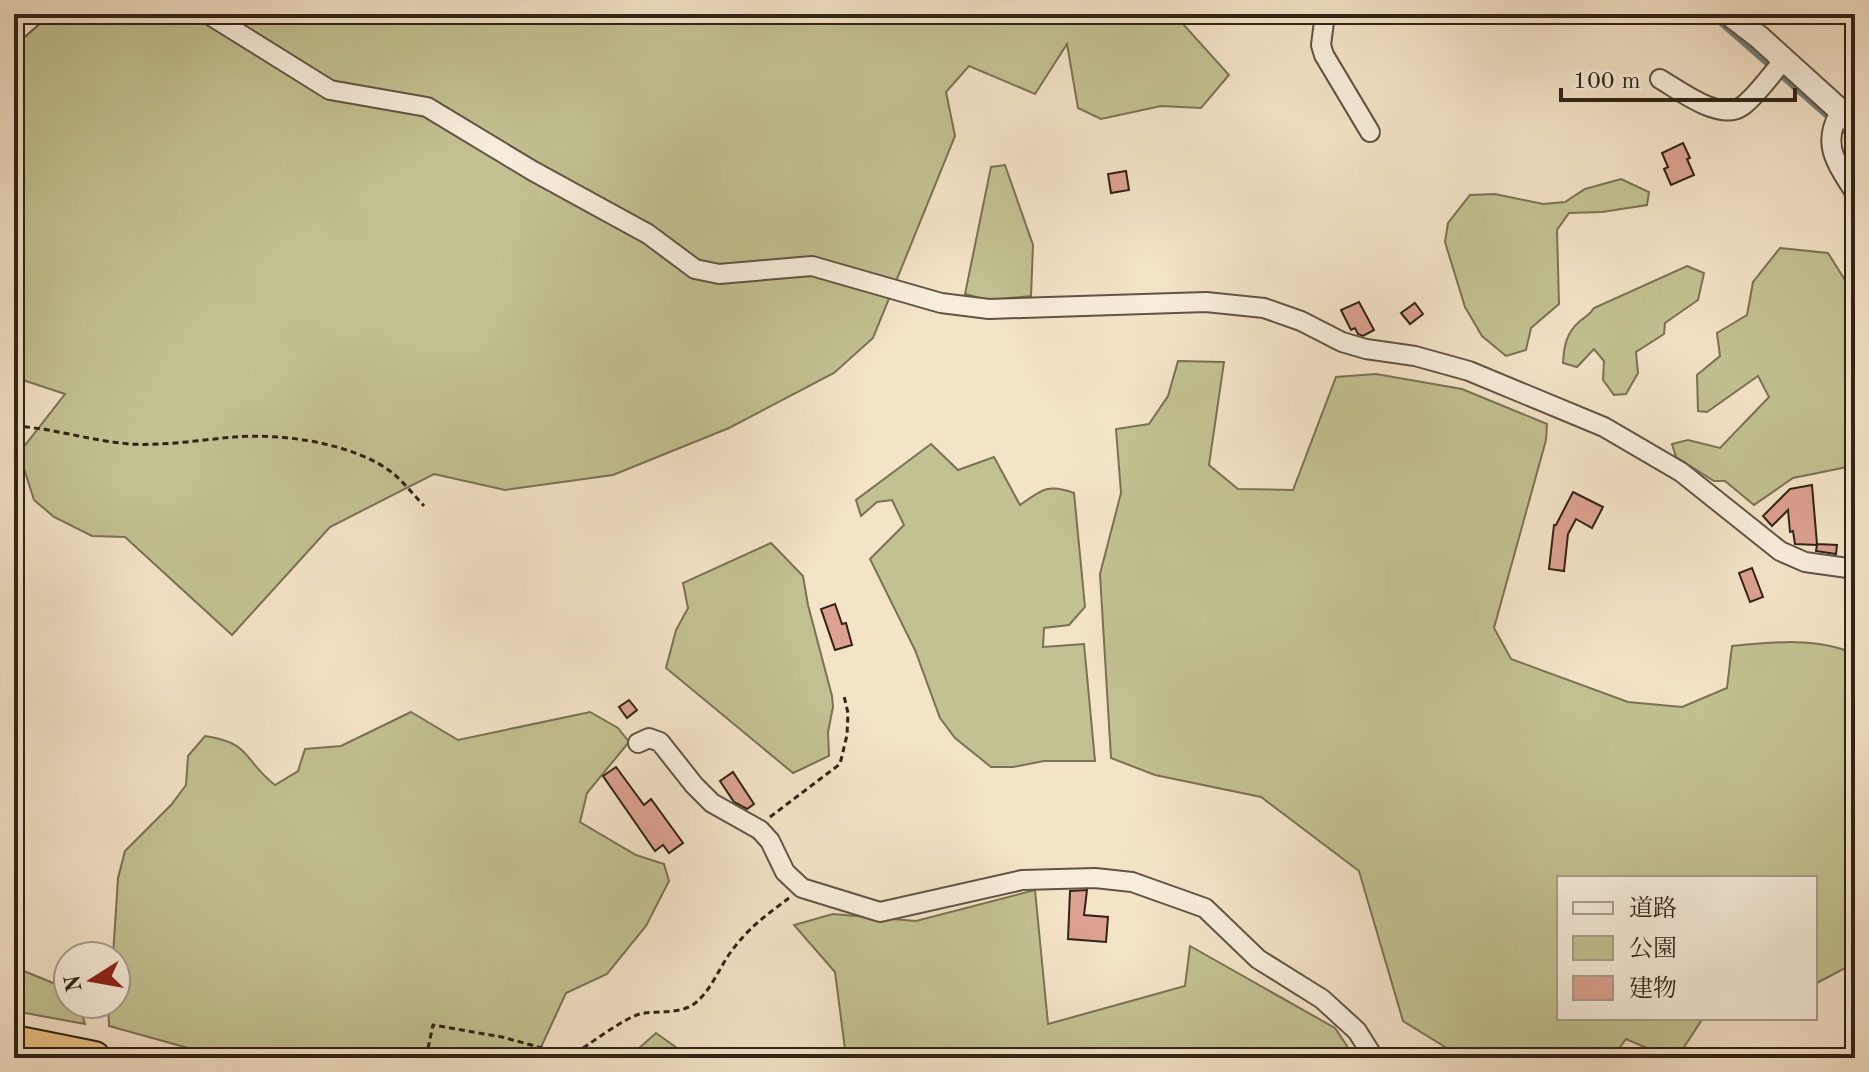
<svg xmlns="http://www.w3.org/2000/svg" width="1869" height="1072" viewBox="0 0 1869 1072" font-family="'Old Standard TT','Noto Serif JP',serif">
  <style>
    .green { fill: #c2c191; stroke: #7a7254; stroke-width: 2 }
    .lines { fill: none; stroke-linecap: round; stroke-linejoin: round }
    .stream { stroke: #727f7b; stroke-width: 5 }
    .building { fill: #dca190; stroke: #312417; stroke-width: 2 }
    .minor-casing { stroke: #625443; stroke-width: 22 }
    .tertiary-casing { stroke: #625443; stroke-width: 26 }
    .motorway-casing { stroke: #312417; stroke-width: 36 }
    .path { stroke: #312417; stroke-width: 3; stroke-dasharray: 6 4; stroke-linecap: butt }
    .minor { stroke: #f7eddb; stroke-width: 18 }
    .tertiary { stroke: #f7eddb; stroke-width: 22 }
    .motorway { stroke: #eac284; stroke-width: 32 }
  </style>
  <rect width="100%" height="100%" fill="#f3e3c7"/>
  <filter id="stains"><feTurbulence type="fractalNoise" baseFrequency=".0025" numOctaves="4"/><feColorMatrix values="0 0 0 0 .2 0 0 0 0 .09 0 0 0 0 .02 0 0 0 .5 -.17"/></filter>
  <radialGradient id="worn" r=".72"><stop offset=".6" stop-color="#630" stop-opacity="0"/><stop offset="1" stop-color="#630" stop-opacity=".3"/></radialGradient>
  <g class="green">
    <path d="M14 14H1174L1229 75 1201 108 1161 106 1101 119 1078 108 1067 44 1035 94 969 66 946 92 955 136 873 338 834 373 729 428 613 475 505 490 434 474 330 527 232 635 125 537 92 536 54 517 34 500 19 453 65 394 14 377 21 341 14 335Z"/>
    <path d="M1005 165 1033 245 1031 296 988 300 965 294 991 167Z"/>
    <path d="M1621 179 1649 192 1647 205 1602 212 1569 213 1557 230 1559 304 1531 328 1526 350 1506 356 1482 336 1465 307 1445 242 1448 223 1470 195 1495 194 1543 204 1565 202 1585 189Z"/>
    <path d="M1780 248 1828 253 1855 296V468L1852 466 1793 478 1754 505 1725 481H1714L1676 457 1672 444 1688 440 1720 448 1769 397 1758 376 1707 412 1698 411 1697 375 1720 356 1717 333 1747 315 1753 282Z"/>
    <path d="M1687 266 1704 273 1698 300 1665 323 1664 334 1636 352 1638 373 1626 394 1614 395 1603 380 1604 361 1594 349 1577 367 1563 363C1564 346 1566 333 1580 321 1586 316 1589 316 1594 308Z"/>
    <path d="M1178 361 1224 362 1209 465 1238 489 1293 490 1336 377 1376 374 1462 389 1547 424 1546 440 1494 628 1511 659 1628 702 1682 707 1727 688 1732 646C1772 642 1818 637 1855 654V963L1815 984V878H1559V1018H1703L1677 1058H1670L1626 1039 1612 1058H1463L1403 1021 1359 871 1261 797 1155 775 1111 758 1100 574 1121 493 1116 429 1149 424 1168 396Z"/>
    <path d="M931 444 958 470 994 457 1020 505C1041 490 1048 483 1074 493L1085 607 1069 625 1044 628 1043 647 1084 644 1095 761H1044L1013 767H991L955 738 940 718 915 650 870 559 904 525 892 500 877 502 861 516 856 500Z"/>
    <path d="M771 543 803 576 808 605 832 696 833 707 828 732 829 756 793 773 666 668 676 630 688 608 683 583Z"/>
    <path d="M411 712 458 740 590 712 618 728 629 742 587 793 580 822 636 855 664 864 669 881 646 926 607 974 566 993 536 1058H224L109 1026 108 1004H116V956H113L118 878 125 851 171 805 186 785 188 756 205 736C252 743 242 759 275 785L298 771 305 749 341 746Z"/>
    <path d="M1035 890 1048 1024 1185 986 1190 946 1335 1028 1355 1058H839L845 1049 835 972 794 925 833 914 916 921Z"/>
    <path d="M14 967 68 989V1004H79L85 1024 14 1011Z"/>
    <path d="M656 1033 691 1058H628Z"/>
  </g>
  <g class="lines">
    <g class="stream">
      <path d="M1710 14 1830 119"/>
      <path d="M1838 126 1855 141"/>
    </g>
  </g>
  <g class="building">
    <path d="M1683 143 1690 158 1687 159 1694 175 1671 185 1664 169 1668 167 1662 153Z"/>
    <path d="M1126 171 1129 190 1111 193 1108 174Z"/>
    <path d="M1359 302 1374 330 1363 336 1358 334 1355 328 1351 330 1341 310Z"/>
    <path d="M1415 303 1423 314 1410 324 1401 313Z"/>
    <path d="M1812 485 1817 544 1837 545 1836 554 1816 551 1817 545 1795 544 1793 531 1790 532 1788 510 1772 526 1763 516 1790 489Z"/>
    <path d="M1573 492 1603 507 1592 528 1576 519 1568 534 1564 571 1549 569 1554 525H1556Z"/>
    <path d="M1752 568 1763 597 1750 602 1739 573Z"/>
    <path d="M835 604 842 624 846 623 852 645 835 650 821 609Z"/>
    <path d="M629 700 637 710 627 718 619 707Z"/>
    <path d="M616 767 644 805 651 799 683 843 669 853 663 845 655 851 603 776Z"/>
    <path d="M733 772 754 804 747 809 734 802 720 781Z"/>
    <path d="M1087 890 1084 915 1108 917 1106 942 1068 939 1070 891Z"/>
  </g>
  <g class="lines">
    <g class="minor-casing">
      <g id="minor">
        <path d="M208 14 330 90 427 107 533 171 648 234 695 269 719 274 812 266 941 303 989 309 1206 302 1264 308 1301 321 1342 342 1366 349 1415 356 1469 371 1604 427 1681 472 1780 551 1805 562 1855 569"/>
        <path d="M1325 14 1321 45 1324 55 1370 132"/>
        <path d="M14 33 36 14"/>
        <path d="M1660 79C1679 90 1719 121 1741 107 1755 98 1772 73 1784 60"/>
        <path d="M1840 112C1821 145 1836 162 1855 193"/>
        <path d="M638 743 649 738 660 742 694 785 712 803 760 830 770 841 785 872 802 888 880 912 1022 880 1095 878 1132 882 1205 908 1258 959 1322 999 1357 1031 1374 1058"/>
      </g>
    </g>
    <g class="tertiary-casing">
      <path id="tertiary" d="M1729 14 1759 37 1855 124"/>
    </g>
    <g class="motorway-casing">
      <path id="motorway" d="M14 1042 94 1058"/>
    </g>
    <g class="path">
      <path d="M14 426C53 428 91 441 130 444 164 446 200 440 234 437 282 433 355 443 394 474 404 483 414 495 424 506"/>
      <path d="M770 817 840 764 847 735 848 713 844 696"/>
      <path d="M426 1058 433 1025 502 1037 571 1056C587 1046 624 1018 640 1014 658 1010 678 1015 694 1004 711 991 718 970 730 953 749 927 764 917 789 898"/>
    </g>
    <use href="#minor" class="minor"/>
    <use href="#tertiary" class="tertiary"/>
    <use href="#motorway" class="motorway"/>
  </g>
  <rect width="1869" height="1072" fill="none" stroke="#f3e3c7" stroke-width="48"/>
  <rect x="16" y="16" width="1837" height="1040" fill="none" stroke="#312417" stroke-width="4"/>
  <rect x="24" y="24" width="1821" height="1024" fill="none" stroke="#312417" stroke-width="2"/>
  <rect x="1557" y="876" width="260" height="144" fill="#f7eddb" stroke="#a89d8d" stroke-width="2"/>
  <rect x="1573" y="902" width="40" height="12" fill="#f7eddb" stroke="#a89d8d" stroke-width="2"/>
  <text x="1629" y="916" font-size="24" fill="#312417">道路</text>
  <rect x="1573" y="936" width="40" height="24" fill="#c2c191" stroke="#a89d8d" stroke-width="2"/>
  <text x="1629" y="956" font-size="24" fill="#312417">公園</text>
  <rect x="1573" y="976" width="40" height="24" fill="#dca190" stroke="#a89d8d" stroke-width="2"/>
  <text x="1629" y="996" font-size="24" fill="#312417">建物</text>
  <g transform="translate(92 980) rotate(259)"><circle r="38" fill="#f7eddb" stroke="#a89d8d" stroke-width="2"/>
  <path d="M0-6L14 30L0 20L-14 30Z" fill="#8f2418"/>
  <text y="-12" font-size="22" font-weight="bold" text-anchor="middle" fill="#312417">N</text>
  </g>
  <path d="M1561 88v12h234v-12" fill="none" stroke="#312417" stroke-width="4"/>
  <text x="1573" y="88" font-size="24" fill="#312417" stroke="#f7eddb" stroke-width="6" paint-order="stroke">100 m</text>
  <rect width="100%" height="100%" filter="url(#stains)"/>
  <rect width="100%" height="100%" fill="url(#worn)"/>
</svg>
